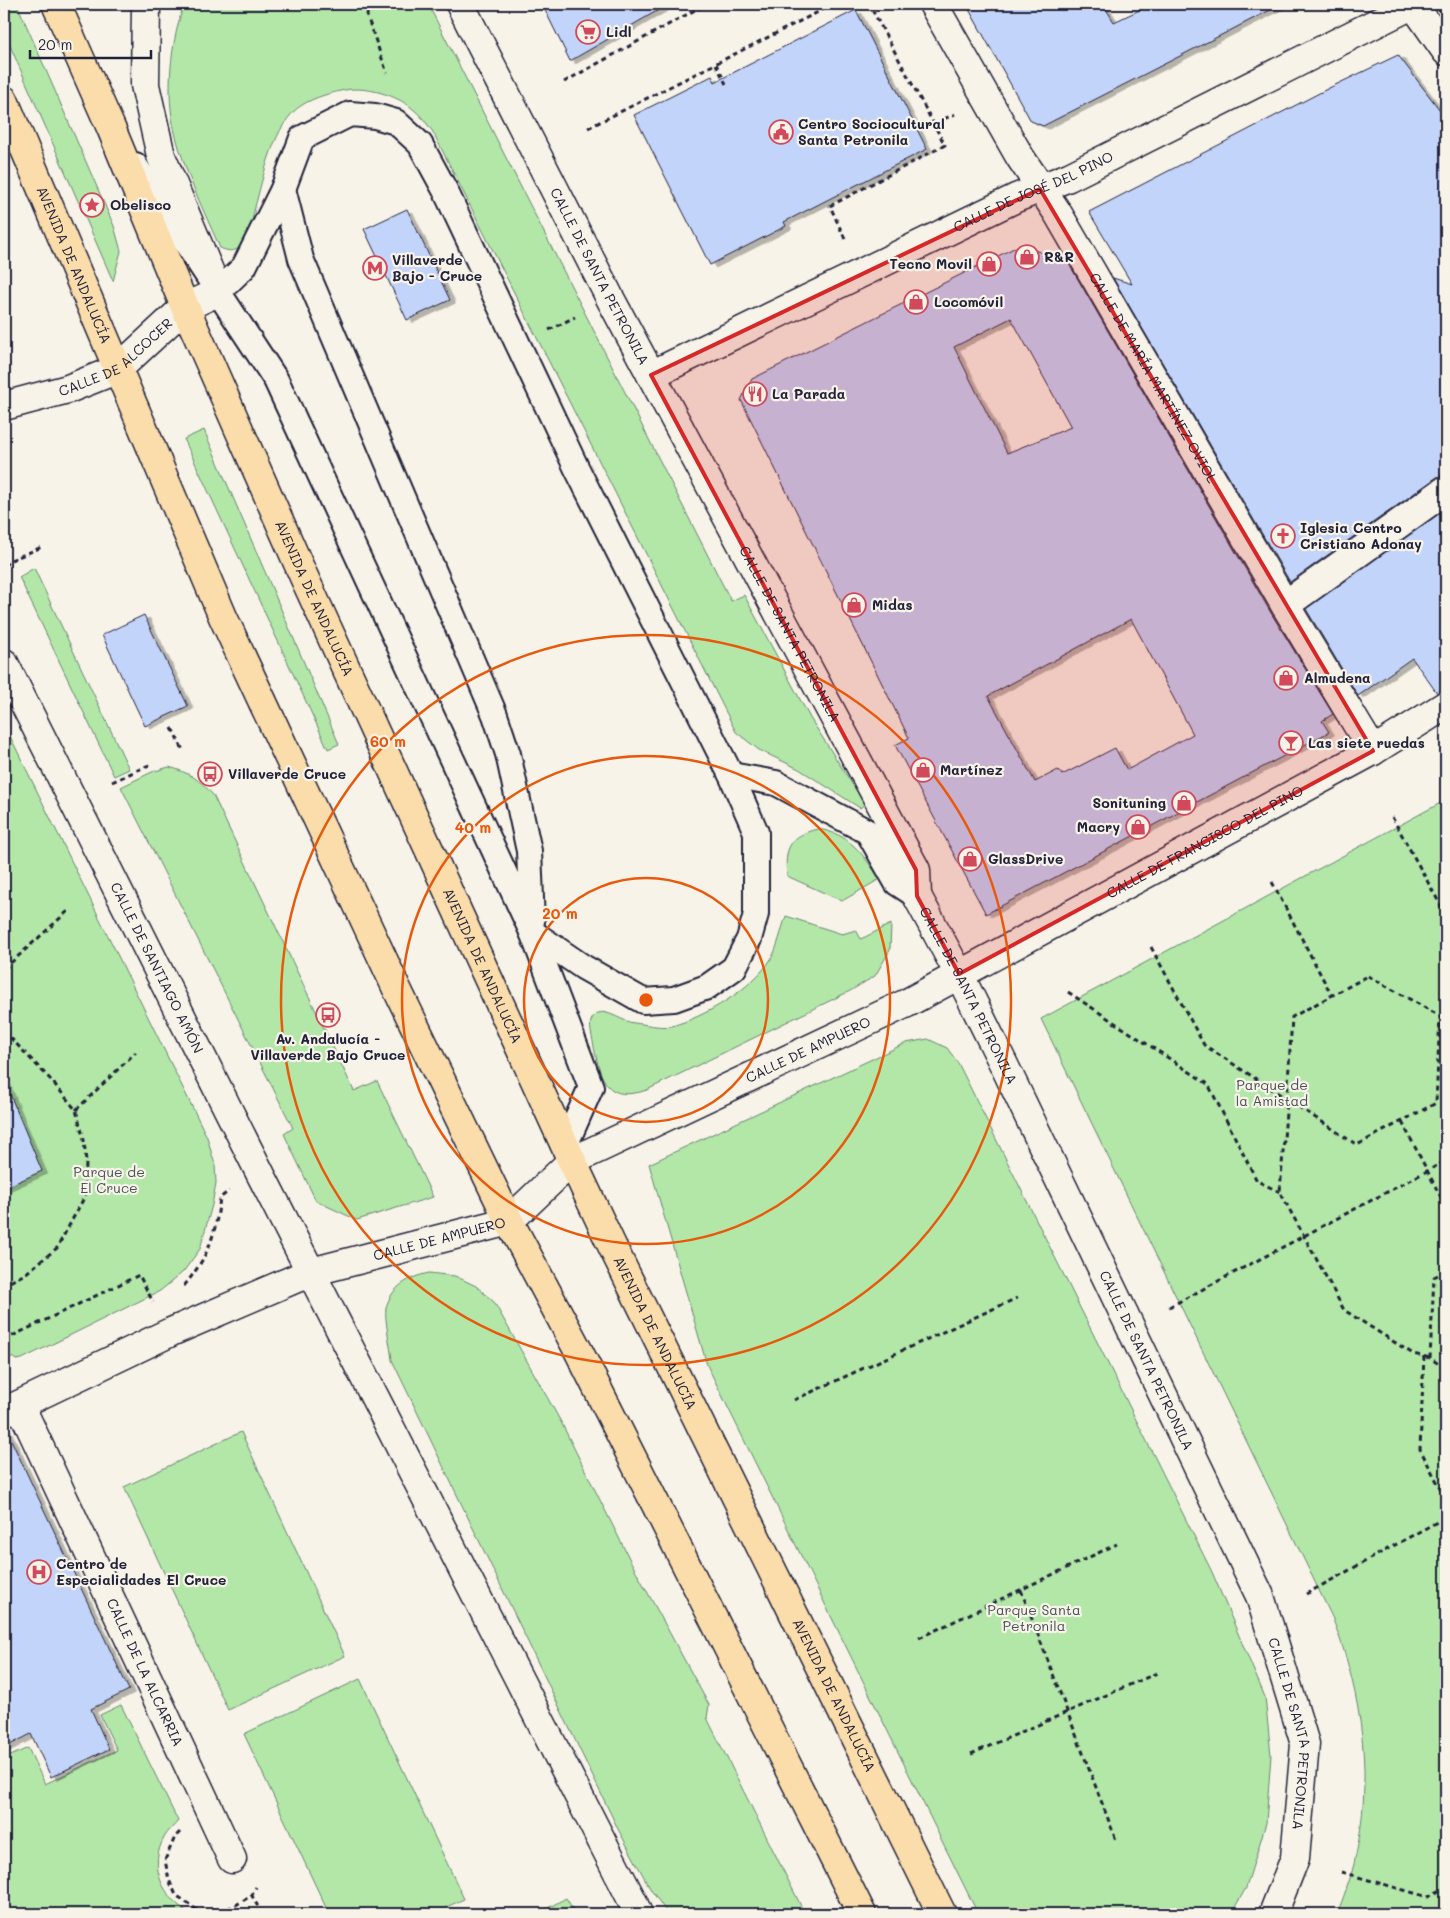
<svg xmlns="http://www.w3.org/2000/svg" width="1450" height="1918" viewBox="0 0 1450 1918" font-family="Mali,sans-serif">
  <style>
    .green { fill: #b2e7a8; stroke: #6a8472 }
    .building { fill: #c3d4fa; stroke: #22223b; fill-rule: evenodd; filter: url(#shadow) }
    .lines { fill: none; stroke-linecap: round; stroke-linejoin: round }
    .lane-casing { stroke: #22223b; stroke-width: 28 }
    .street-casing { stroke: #22223b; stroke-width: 31 }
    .secondary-casing { stroke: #22223b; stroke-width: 31 }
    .primary-casing { stroke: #22223b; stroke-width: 31 }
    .path { stroke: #22223b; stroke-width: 3; stroke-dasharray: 5 4; stroke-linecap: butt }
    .lane { stroke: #f7f3e8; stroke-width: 24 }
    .street { stroke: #f7f3e8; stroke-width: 28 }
    .secondary { stroke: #f7f3e8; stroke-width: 28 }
    .primary { stroke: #faddab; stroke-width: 28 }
    .marked { fill: #d62828; fill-opacity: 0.2; stroke: #d62828; stroke-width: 4; stroke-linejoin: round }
    .ring { fill: none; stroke: #e8590c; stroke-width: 2.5 }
    .labels { text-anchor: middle; stroke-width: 4.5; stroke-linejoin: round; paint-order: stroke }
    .poi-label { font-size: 14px; font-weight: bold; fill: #22223b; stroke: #f7f3e8; text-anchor: start }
    .street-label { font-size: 14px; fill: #22223b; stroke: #f7f3e8 }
    .park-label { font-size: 14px; fill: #465356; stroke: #f7f3e8 }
    .centre { fill: #e8590c; stroke: #f7f3e8; stroke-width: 2.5 }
    .ring-label { font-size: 15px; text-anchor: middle; font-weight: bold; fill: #e8590c; stroke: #f7f3e8; stroke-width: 4.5; stroke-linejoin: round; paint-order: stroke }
  </style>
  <defs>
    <filter id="shadow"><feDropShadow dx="5.5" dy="3" stdDeviation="0" flood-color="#0004"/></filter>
  </defs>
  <rect width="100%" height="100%" fill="#f7f3e8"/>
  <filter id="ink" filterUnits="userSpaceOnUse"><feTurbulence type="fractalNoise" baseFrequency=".02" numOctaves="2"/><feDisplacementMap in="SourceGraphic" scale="10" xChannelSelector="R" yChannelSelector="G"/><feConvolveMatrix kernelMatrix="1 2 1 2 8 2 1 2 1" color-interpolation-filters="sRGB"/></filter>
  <g filter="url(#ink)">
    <g class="green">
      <path d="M4 4H17L114 226 121 251 113 281 4 32Z"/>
      <path d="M184 4H428L731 601 744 595 810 718 865 804 860 808 799 769 759 750 736 732 433 132C427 124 421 115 413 109 397 95 366 86 345 90 330 93 315 97 302 105 274 122 263 178 255 207 252 220 250 235 241 246 235 253 227 251 220 248 204 211 185 173 175 133 165 93 171 42 184 4Z"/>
      <path d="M204 430 339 744 328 749 184 439Z"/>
      <path d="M34 568 129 769 114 776 19 577Z"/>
      <path d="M4 724 207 1137 215 1165 216 1183 212 1205 200 1249 183 1272 160 1291 22 1359 16 1360 12 1357 4 1361Z"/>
      <path d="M169 767C190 773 199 779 213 795L354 1091 377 1081 433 1197 357 1220 316 1201 284 1134 293 1128 121 787 152 772Z"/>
      <path d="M1446 800V1914H1337C1343 1898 1350 1881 1354 1864 1374 1780 1363 1696 1332 1617L1041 1019Z"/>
      <path d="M817 829C850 833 862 854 880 879L842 901 787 876C784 849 789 836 817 829Z"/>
      <path d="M786 916 842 934 856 930 861 939 891 924 890 950 875 976 850 991 647 1090C607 1103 601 1081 594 1047 593 1039 589 1029 591 1021 592 1018 595 1014 598 1013 607 1009 623 1022 634 1023 645 1024 660 1028 671 1026 704 1018 753 988 771 959 778 947 781 930 786 916Z"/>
      <path d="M928 1039 947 1048 958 1063 1212 1572 1265 1697 1271 1755 1266 1823 1246 1888 1231 1914H978L707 1365 649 1164 906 1043Z"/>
      <path d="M429 1273 455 1276 476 1286 494 1302 561 1422 631 1562 709 1705 707 1718 805 1914H668L651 1890 619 1831 392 1360C391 1349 384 1318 386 1308 391 1287 409 1277 429 1273Z"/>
      <path d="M241 1432 345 1656 228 1710 124 1487Z"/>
      <path d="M360 1679 464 1899 431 1914H329L244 1734Z"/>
      <path d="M121 1705 178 1821C174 1826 168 1831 165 1836 147 1867 163 1898 191 1914H4V1759L28 1748 45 1784 117 1750 100 1715Z"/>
      <path d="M566 1898 576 1914H537Z"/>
    </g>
    <g class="building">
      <path d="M542 4H669L570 61Z"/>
      <path d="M966 4H1103L1114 22 1152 4H1282L1043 126 1031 121Z"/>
      <path d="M856 10 927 149 784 222 786 226 710 265 634 115 712 76 715 82Z"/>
      <path d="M1398 55 1446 118V475L1437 477 1290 582 1113 278 1132 284 1089 212 1331 87Z"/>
      <path d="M407 209 450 300 407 320 364 229Z"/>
      <path d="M1020 245 1068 262 1271 613 1333 714 1322 721 1329 732 986 914 895 745 909 738 741 400 752 379ZM1011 318 1071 427 1007 453 954 347ZM1131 619 1193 734 1127 770 1115 748 1062 775 1058 770 1035 782 988 696Z"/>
      <path d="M1446 509V690L1437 693 1412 658 1358 696 1306 609Z"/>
      <path d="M144 615 188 706 145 726 102 635Z"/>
      <path d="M4 1080 42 1171 4 1188Z"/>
      <path d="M4 1427H5L129 1690 91 1709 109 1749 51 1777 31 1734 4 1748Z"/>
    </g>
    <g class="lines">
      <g class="lane-casing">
        <g id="lane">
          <path d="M135 165 276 380 532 932 591 1087 565 1146"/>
          <path d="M283 189 301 259 495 715 508 754 529 851 532 922"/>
          <path d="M218 292 244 267 283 189 302 138 350 114 375 116 396 122 420 144 445 190 577 469 731 775 756 832V914L749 939 734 968 707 987 674 999 643 1001 583 967 532 932"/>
          <path d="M731 775 776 783 868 832 897 883 917 896"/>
        </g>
      </g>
      <g class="street-casing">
        <g id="street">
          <path id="s1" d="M460 4 611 300 916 870 917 896"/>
          <path id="s2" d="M933 4 1020 157 1057 212 1285 605 1373 751"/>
          <path d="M1413 4 1446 51"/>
          <path id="s3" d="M651 375 1016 198 1069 177 1414 4"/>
          <path d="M1285 605 1446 490"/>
          <path id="s4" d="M20 1405 232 1859"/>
          <path id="s5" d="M4 1412 171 1332 311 1272 509 1221 572 1161 907 1003 1373 751 1446 705"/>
        </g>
      </g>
      <g class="secondary-casing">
        <g id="secondary">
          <path id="s6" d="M4 406 68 389 118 369 185 307 218 292 161 156 145 85 146 4"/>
          <path id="s7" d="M4 663 259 1171 633 1902 638 1914"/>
          <path id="s8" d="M917 896 959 974 1004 1065 1260 1596 1305 1744 1295 1858 1273 1914"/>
        </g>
      </g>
      <g class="primary-casing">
        <g id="primary">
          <path id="s9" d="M56 4 111 128 185 307 304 577 572 1161 613 1248 942 1914"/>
          <path id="s10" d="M4 100 223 617 396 987 509 1221 579 1352 862 1914"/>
        </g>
      </g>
      <g class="path">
        <path d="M368 4 367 16 387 73"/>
        <path d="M716 64 726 84"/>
        <path d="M564 82 706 4"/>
        <path d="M944 119 955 114"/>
        <path d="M588 128 834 4"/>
        <path d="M845 239 830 206 945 145 869 4"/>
        <path d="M549 330 575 317"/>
        <path d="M4 566 11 560 42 547"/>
        <path d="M172 728 183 750"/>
        <path d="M112 782 149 765"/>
        <path d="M1392 817 1446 915"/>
        <path d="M1272 882 1332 996"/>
        <path d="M1151 947 1204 1045 1287 1099 1280 1192 1344 1310 1413 1354 1430 1358"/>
        <path d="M4 969 68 911"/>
        <path d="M1368 976 1440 1016 1436 1103 1357 1145 1287 1099 1292 1017Z"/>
        <path d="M1068 992 1208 1084 1257 1181 1280 1192"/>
        <path d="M1445 1017 1446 995"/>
        <path d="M4 1031 51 1080 76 1110 84 1140 86 1162 85 1196 57 1248 25 1274 4 1285"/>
        <path d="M76 1110 136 1052"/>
        <path d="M1402 1122 1446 1207"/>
        <path d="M1446 1271 1434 1277 1430 1358 1446 1369"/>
        <path d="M184 1286C209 1255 215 1237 220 1198L229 1191"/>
        <path d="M1169 1307 1446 1161"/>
        <path d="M4 1340 139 1275 153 1302"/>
        <path d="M1424 1356 1420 1449 1446 1499"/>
        <path d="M794 1400 1017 1298"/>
        <path d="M1021 1590 1116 1840"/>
        <path d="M1306 1594 1446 1517"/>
        <path d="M919 1638 1117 1544"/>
        <path d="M971 1754 1157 1673"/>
        <path d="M180 1832 175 1837 165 1860 169 1880 176 1895 197 1910 217 1913 236 1905 252 1895 256 1887"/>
        <path d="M1341 1872 1428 1897 1446 1887"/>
        <path d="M251 1894 262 1914"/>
      </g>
      <use href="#lane" class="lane"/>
      <use href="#street" class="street"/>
      <use href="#secondary" class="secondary"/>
      <use href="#primary" class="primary"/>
    </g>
  </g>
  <path class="marked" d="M1040 189 1373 751 959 974 917 896 916 870 651 375Z"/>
  <g class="ring">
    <circle cx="646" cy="1000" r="122"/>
    <circle cx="646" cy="1000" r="244"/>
    <circle cx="646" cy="1000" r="365"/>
  </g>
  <defs>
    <g id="supermarket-ring" transform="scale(1.25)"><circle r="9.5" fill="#f7f3e8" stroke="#d1495b" stroke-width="1.5"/><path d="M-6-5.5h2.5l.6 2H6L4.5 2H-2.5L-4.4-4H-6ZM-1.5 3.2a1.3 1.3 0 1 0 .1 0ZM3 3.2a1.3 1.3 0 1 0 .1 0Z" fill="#d1495b"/></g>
    <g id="civic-ring" transform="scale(1.25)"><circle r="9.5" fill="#f7f3e8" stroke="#d1495b" stroke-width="1.5"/><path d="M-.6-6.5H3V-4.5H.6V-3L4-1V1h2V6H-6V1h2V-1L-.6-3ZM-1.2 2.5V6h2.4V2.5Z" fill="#d1495b"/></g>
    <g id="sight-ring" transform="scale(1.25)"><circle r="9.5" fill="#f7f3e8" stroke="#d1495b" stroke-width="1.5"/><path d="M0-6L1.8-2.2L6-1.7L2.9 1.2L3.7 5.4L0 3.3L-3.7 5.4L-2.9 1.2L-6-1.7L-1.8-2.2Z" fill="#d1495b"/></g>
    <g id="shop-ring" transform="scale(1.25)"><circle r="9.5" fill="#f7f3e8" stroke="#d1495b" stroke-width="1.5"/><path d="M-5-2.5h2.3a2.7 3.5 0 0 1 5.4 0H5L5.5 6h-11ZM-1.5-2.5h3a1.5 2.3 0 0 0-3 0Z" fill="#d1495b"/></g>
    <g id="metro-ring" transform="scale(1.25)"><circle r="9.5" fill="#f7f3e8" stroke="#d1495b" stroke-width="1.5"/><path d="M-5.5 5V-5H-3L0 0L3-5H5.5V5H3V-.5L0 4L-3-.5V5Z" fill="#d1495b"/></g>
    <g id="restaurant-ring" transform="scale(1.25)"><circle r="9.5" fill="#f7f3e8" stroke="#d1495b" stroke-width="1.5"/><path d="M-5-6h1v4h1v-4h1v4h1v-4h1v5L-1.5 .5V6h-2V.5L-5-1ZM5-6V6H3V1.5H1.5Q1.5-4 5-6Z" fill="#d1495b"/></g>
    <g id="church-ring" transform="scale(1.25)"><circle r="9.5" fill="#f7f3e8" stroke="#d1495b" stroke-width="1.5"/><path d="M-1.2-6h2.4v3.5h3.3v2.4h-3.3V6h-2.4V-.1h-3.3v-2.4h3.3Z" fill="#d1495b"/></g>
    <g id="bar-ring" transform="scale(1.25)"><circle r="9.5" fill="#f7f3e8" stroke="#d1495b" stroke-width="1.5"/><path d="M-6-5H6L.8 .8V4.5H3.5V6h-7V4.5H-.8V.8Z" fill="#d1495b"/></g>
    <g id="bus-ring" transform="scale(1.25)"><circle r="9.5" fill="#f7f3e8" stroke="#d1495b" stroke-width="1.5"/><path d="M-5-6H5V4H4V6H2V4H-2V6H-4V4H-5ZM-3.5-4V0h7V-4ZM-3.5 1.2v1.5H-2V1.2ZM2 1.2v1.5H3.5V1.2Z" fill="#d1495b"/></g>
    <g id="hospital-ring" transform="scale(1.25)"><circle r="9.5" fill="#f7f3e8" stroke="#d1495b" stroke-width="1.5"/><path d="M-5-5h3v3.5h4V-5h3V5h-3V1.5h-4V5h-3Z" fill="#d1495b"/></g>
  </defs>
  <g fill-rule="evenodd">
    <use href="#supermarket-ring" x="588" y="32"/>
    <use href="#civic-ring" x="781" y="132"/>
    <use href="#sight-ring" x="92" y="205"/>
    <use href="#shop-ring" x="1027" y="257"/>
    <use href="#shop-ring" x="989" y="264"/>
    <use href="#metro-ring" x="375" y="268"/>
    <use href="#shop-ring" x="916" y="302"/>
    <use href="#restaurant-ring" x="755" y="394"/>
    <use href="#church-ring" x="1283" y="536"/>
    <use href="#shop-ring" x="854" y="605"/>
    <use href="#shop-ring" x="1286" y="678"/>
    <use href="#bar-ring" x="1291" y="743"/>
    <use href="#shop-ring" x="923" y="770"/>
    <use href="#bus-ring" x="210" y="774"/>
    <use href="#shop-ring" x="1184" y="803"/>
    <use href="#shop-ring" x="1138" y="827"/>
    <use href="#shop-ring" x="970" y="859"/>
    <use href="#bus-ring" x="328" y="1015"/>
    <use href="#hospital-ring" x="39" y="1572"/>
  </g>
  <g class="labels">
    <g class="poi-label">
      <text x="606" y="37">Lidl</text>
      <text x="798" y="129">Centro Sociocultural<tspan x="798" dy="16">Santa Petronila</tspan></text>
      <text x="110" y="210">Obelisco</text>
      <text x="1044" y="262">R&amp;R</text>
      <text x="392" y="265">Villaverde<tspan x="392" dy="16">Bajo - Cruce</tspan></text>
      <text x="972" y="269" text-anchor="end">Tecno Movil</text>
      <text x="934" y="307">Locomóvil</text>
      <text x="772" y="399">La Parada</text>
      <text x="1300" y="533">Iglesia Centro<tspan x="1300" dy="16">Cristiano Adonay</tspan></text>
      <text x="872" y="610">Midas</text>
      <text x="1304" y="683">Almudena</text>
      <text x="1308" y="748">Las siete ruedas</text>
      <text x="940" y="775">Martínez</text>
      <text x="228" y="779">Villaverde Cruce</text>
      <text x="1166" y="808" text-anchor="end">Sonituning</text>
      <text x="1120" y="832" text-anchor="end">Macry</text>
      <text x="988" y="864">GlassDrive</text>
      <text x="328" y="1044" text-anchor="middle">Av. Andalucía -<tspan x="328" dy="16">Villaverde Bajo Cruce</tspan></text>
      <text x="56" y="1569">Centro de<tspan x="56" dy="16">Especialidades El Cruce</tspan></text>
    </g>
    <g class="street-label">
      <text dy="5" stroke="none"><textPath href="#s3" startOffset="424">CALLE DE JOSÉ DEL PINO</textPath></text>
      <text dy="5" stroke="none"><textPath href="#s10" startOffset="179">AVENIDA DE ANDALUCÍA</textPath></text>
      <text dy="5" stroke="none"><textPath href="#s1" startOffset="306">CALLE DE SANTA PETRONILA</textPath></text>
      <text dy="5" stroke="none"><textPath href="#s6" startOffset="124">CALLE DE ALCOCER</textPath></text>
      <text dy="5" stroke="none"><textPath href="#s2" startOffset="434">CALLE DE MARÍA MARTÍNEZ OVIOL</textPath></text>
      <text dy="5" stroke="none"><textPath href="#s9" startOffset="648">AVENIDA DE ANDALUCÍA</textPath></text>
      <text dy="5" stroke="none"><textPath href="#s1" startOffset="711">CALLE DE SANTA PETRONILA</textPath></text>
      <text dy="5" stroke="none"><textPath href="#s5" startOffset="1338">CALLE DE FRANCISCO DEL PINO</textPath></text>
      <text dy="5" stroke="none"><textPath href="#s9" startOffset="1052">AVENIDA DE ANDALUCÍA</textPath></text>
      <text dy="5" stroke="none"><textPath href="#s7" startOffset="341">CALLE DE SANTIAGO AMÓN</textPath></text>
      <text dy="5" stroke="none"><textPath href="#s8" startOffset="112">CALLE DE SANTA PETRONILA</textPath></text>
      <text dy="5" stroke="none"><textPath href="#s5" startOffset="890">CALLE DE AMPUERO</textPath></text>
      <text dy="5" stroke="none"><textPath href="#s5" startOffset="470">CALLE DE AMPUERO</textPath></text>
      <text dy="5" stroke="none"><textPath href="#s9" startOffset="1458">AVENIDA DE ANDALUCÍA</textPath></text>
      <text dy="5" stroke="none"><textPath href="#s8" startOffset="518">CALLE DE SANTA PETRONILA</textPath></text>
      <text dy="5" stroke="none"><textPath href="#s4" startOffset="295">CALLE DE LA ALCARRIA</textPath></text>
      <text dy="5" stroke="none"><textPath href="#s9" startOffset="1862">AVENIDA DE ANDALUCÍA</textPath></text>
      <text dy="5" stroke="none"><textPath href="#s8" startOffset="922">CALLE DE SANTA PETRONILA</textPath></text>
    </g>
    <g class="park-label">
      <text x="1272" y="1090">Parque de<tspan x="1272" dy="16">la Amistad</tspan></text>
      <text x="109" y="1177">Parque de<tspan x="109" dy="16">El Cruce</tspan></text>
      <text x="1034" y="1615">Parque Santa<tspan x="1034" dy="16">Petronila</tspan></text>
    </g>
  </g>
  <circle cx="646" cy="1000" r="8" class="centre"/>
  <g class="ring-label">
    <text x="388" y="747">60 m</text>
    <text x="473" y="833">40 m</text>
    <text x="560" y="919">20 m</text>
  </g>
  <rect width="1450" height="1918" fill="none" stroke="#f7f3e8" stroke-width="20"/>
  <rect x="10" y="10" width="1430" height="1898" fill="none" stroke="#22223b" stroke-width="2" filter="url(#ink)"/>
  <path d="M30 50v8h121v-8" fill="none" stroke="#22223b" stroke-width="2.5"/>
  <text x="38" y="50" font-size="15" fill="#22223b" stroke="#f7f3e8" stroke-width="4" paint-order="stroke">20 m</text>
</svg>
